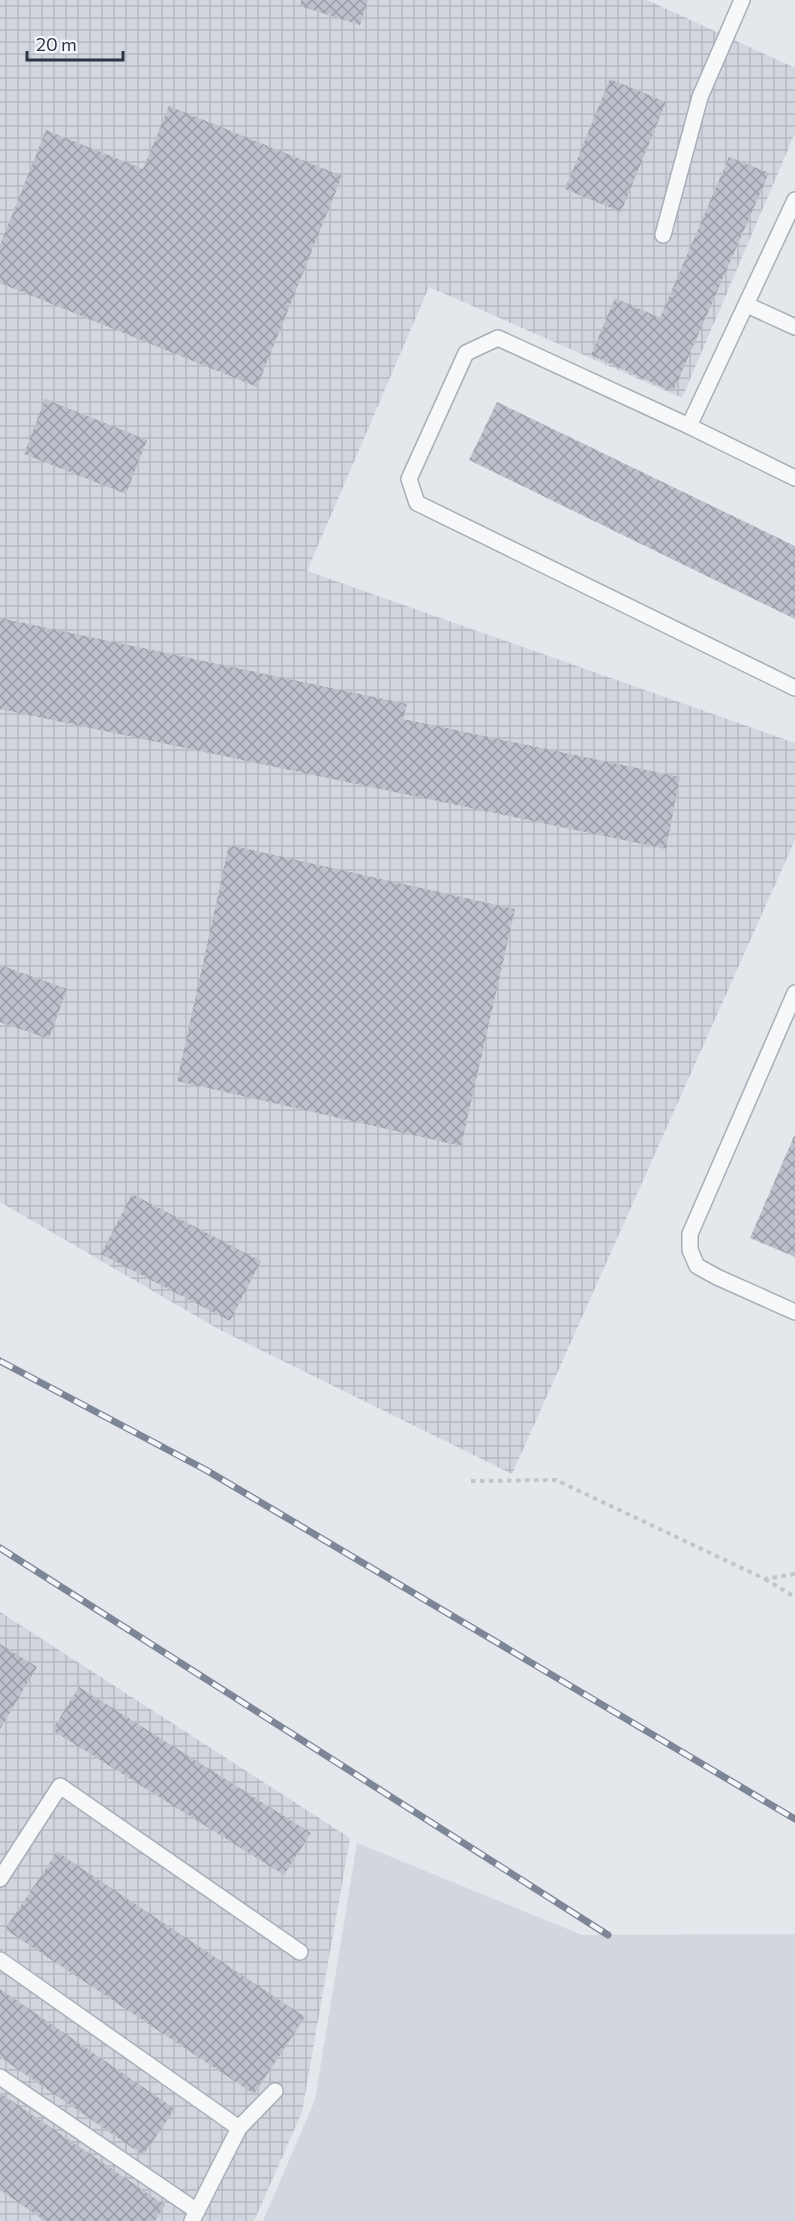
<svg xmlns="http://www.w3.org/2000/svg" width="795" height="2221" viewBox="0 0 795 2221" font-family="Commissioner,sans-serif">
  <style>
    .built { fill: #d2d6de }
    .industrial { fill: url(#industrial-grid) }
    .building { fill: url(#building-cross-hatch) }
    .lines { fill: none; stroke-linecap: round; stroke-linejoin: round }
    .lane-casing { stroke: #a9aeb7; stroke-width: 18 }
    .path { stroke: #c2c5cb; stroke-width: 4; stroke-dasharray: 4.5 4.5; stroke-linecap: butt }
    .lane { stroke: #f7f8fa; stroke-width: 15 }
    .rail-casing { stroke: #7d8696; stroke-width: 7 }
    .rail { stroke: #f4f6f9; stroke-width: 4.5; stroke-dasharray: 14; stroke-linecap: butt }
  </style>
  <defs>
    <pattern id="industrial-grid" width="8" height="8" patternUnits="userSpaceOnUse" patternTransform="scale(1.5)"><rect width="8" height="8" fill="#d2d6de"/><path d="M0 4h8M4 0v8" fill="none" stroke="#b4b8c0"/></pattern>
    <pattern id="building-cross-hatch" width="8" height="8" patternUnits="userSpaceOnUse" patternTransform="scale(1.5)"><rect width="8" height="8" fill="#bbc0ca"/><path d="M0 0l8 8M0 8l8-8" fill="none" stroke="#989da6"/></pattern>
  </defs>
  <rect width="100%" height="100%" fill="#e4e7ec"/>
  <path class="built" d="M357 1843 582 1935 795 1934V2221H263L315 2100Z"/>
  <g class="industrial">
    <path d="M0 0H647L795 68V133L682 398 429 287 307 571 795 743V840L512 1474 220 1330 0 1202Z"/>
    <path d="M0 1612 350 1838 302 2112 254 2221H0Z"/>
  </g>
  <g class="building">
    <path d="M301 0H368L360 25 300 6Z"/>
    <path d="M610 79 666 102 621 212 565 189Z"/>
    <path d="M169 106 342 176 257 387 0 283V245L46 130 143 169Z"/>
    <path d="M729 157 769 173 673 392 591 355 615 298 660 318Z"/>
    <path d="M45 399 147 440 126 494 24 454Z"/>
    <path d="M497 402 795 546V619L469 460Z"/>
    <path d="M0 618 407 704 403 719 680 777 666 849 0 709Z"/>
    <path d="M229 845 515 909 461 1146 177 1081Z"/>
    <path d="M0 965 67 989 49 1039 0 1022Z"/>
    <path d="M795 1134V1257L750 1238Z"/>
    <path d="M132 1194 261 1261 230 1321 101 1254Z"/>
    <path d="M0 1644 37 1667 0 1729Z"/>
    <path d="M79 1687 311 1833 284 1875 52 1730Z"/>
    <path d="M57 1852 305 2017 254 2094 5 1929Z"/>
    <path d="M0 1989 175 2109 143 2155 0 2057Z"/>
    <path d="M0 2093 165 2205 155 2221H43L44 2220 0 2190Z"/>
  </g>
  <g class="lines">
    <g class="lane-casing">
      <g id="lane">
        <path d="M663 235 700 97 742 0"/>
        <path d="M747 305 795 327"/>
        <path d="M689 426 795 200"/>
        <path d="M795 478 689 426 498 338 466 353 409 479 417 503 795 688"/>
        <path d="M795 993 690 1234V1250L697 1266 717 1277 795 1312"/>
        <path d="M0 1879 60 1786 300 1952"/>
        <path d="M0 1960 239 2128"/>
        <path d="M0 2077 197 2211"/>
        <path d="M192 2221 239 2128 275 2091"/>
      </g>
    </g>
    <g class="path">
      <path d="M471 1481 556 1480 765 1579 795 1574"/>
      <path d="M765 1579 795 1597"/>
    </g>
    <use href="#lane" class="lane"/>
    <g class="rail-casing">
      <g id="rail">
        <path d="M0 1361 206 1470 795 1819"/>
        <path d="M0 1548 608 1935"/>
      </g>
    </g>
    <use href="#rail" class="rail"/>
  </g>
  <path d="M27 51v9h96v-9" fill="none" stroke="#2b3445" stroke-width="3"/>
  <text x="36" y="51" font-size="18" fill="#2b3445" stroke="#f4f6f9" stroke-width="4.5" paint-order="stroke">20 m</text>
</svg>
